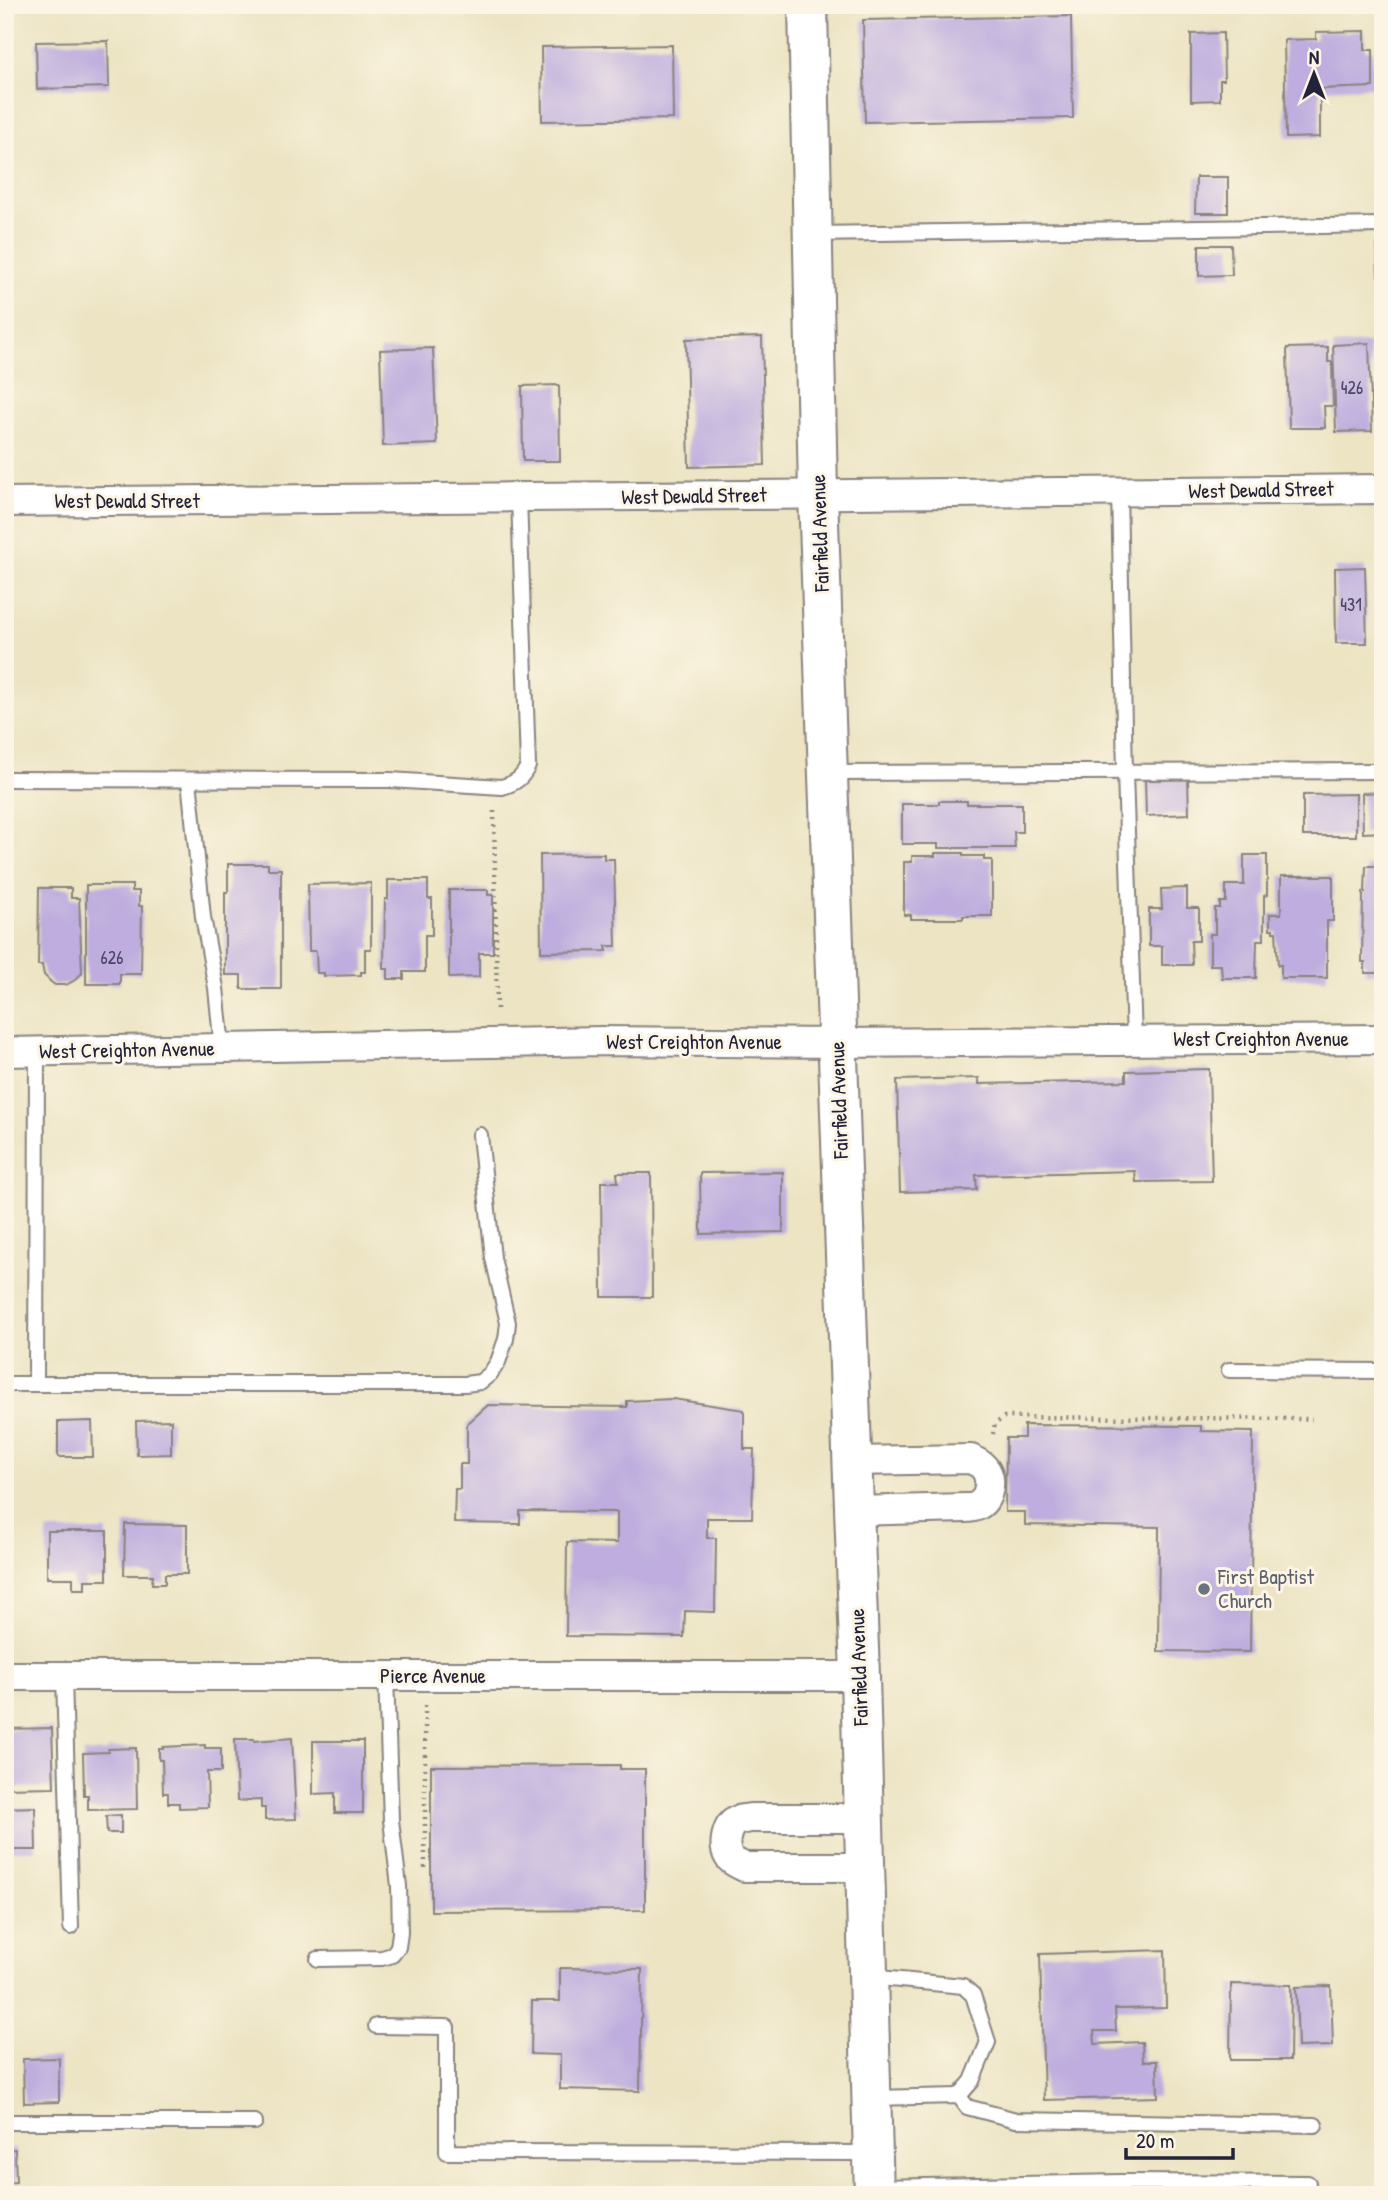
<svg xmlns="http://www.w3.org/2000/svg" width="1388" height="2200" viewBox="0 0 1388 2200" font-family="'Patrick Hand',sans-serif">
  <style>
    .building { fill: #beadde }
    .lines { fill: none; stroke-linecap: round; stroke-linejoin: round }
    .lane-casing { stroke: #87837f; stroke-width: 18 }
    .street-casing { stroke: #87837f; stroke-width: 32 }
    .secondary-casing { stroke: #87837f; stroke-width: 42 }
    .path { stroke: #87837f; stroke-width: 4.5; stroke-dasharray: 2 5; stroke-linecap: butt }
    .lane { stroke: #fff; stroke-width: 14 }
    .street { stroke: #fff; stroke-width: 28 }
    .secondary { stroke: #fff; stroke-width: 38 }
    .worship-dot { fill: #6b7280; stroke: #fcf5e5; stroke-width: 2.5 }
    .labels { text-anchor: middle; stroke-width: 6; stroke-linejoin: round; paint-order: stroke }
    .number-label { font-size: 18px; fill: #494564 }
    .street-label { font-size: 21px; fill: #22223b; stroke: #fcf5e5 }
    .worship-label { font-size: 21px; fill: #5b616d; stroke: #fcf5e5; text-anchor: start }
  </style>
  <rect width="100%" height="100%" fill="#fcf5e5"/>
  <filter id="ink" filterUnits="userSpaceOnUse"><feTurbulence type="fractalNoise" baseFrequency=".0143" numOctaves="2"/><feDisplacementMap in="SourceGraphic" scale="14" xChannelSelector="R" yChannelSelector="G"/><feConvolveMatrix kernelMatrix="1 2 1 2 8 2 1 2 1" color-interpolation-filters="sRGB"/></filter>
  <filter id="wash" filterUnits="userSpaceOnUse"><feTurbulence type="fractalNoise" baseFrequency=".00686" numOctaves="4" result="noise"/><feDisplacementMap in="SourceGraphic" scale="28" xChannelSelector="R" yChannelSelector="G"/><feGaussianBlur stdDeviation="1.57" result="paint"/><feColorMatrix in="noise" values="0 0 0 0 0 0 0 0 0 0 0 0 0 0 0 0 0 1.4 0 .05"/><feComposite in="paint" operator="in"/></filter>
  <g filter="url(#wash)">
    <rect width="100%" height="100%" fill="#ece4c3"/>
    <g id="blocks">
      <g class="building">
        <path d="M1071 16 1073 118 865 122 863 20Z"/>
        <path d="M1365 31V50H1373V87L1320 89V137L1286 138 1284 40 1316 39V32Z"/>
        <path d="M1223 33 1224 80H1220V100L1191 101V34Z"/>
        <path d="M108 41 109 87 37 89 36 42Z"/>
        <path d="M672 45 673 119 542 121 541 47Z"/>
        <path d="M1196 177H1228V213H1195Z"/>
        <path d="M1377 244H1383V275L1378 276Z"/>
        <path d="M1199 245H1231L1232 275 1199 276Z"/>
        <path d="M762 337 765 465 689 467 686 339Z"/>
        <path d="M1369 343 1372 431 1336 432 1333 345Z"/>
        <path d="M1328 347V362H1332L1333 406H1324L1325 428H1289L1287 348Z"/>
        <path d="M433 348 437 444 383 446 380 350Z"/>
        <path d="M559 385 560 461H523L522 386Z"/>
        <path d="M1365 567 1367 643H1336L1335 568Z"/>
        <path d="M1188 779 1189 814 1146 816 1145 780Z"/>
        <path d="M1383 792V832L1363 833 1362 793Z"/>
        <path d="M1356 794V836H1303V795Z"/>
        <path d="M939 801H967V804H1022V832H1014L1015 848H938V844H902V804H939Z"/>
        <path d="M935 853H963V856H984V860H992V916H963V919H911V915H904V862H912V856H935Z"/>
        <path d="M604 854V859H614L616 946H606L607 951 541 952 540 855Z"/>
        <path d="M1244 855H1267V895L1264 896V940H1257L1256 978H1222L1221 965H1210V934H1215V908H1220V902H1226V885H1244Z"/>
        <path d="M228 864H268V869H281V989H241V975H225V892H228Z"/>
        <path d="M1366 866H1383V966H1378V973H1365V962H1362L1363 892H1365Z"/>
        <path d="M1281 876H1333V921H1327V978H1281V965H1278L1276 932H1273V929H1270V914H1281Z"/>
        <path d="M388 880H428V899H432V935H425V972H404V979H388V969H384L385 899H388Z"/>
        <path d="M371 883V949H365V972H361V975L324 976V973H317L316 951H309L308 884Z"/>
        <path d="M86 885H132V891H139V906H142L141 974H120V984H86Z"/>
        <path d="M39 888H71V898H79L82 973 75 980 66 985H55L51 982 44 975 42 965H38Z"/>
        <path d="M1187 888V908H1199V941H1191L1192 965H1162V946H1149V909H1162L1161 889Z"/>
        <path d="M449 890H488V895H493V953H479V977L449 978Z"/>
        <path d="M1209 1069 1212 1181 1136 1182 1135 1171 976 1175 977 1190 900 1192 897 1080 979 1078V1084L1126 1081V1071Z"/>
        <path d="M783 1172V1232L701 1234 700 1173Z"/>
        <path d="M617 1173H651L652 1297H602L601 1182H618Z"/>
        <path d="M673 1399 744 1410V1449H754L752 1518H707V1538H716L715 1612 685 1611 684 1637 566 1636 567 1542 617 1543V1512L520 1511V1524L454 1523 455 1489H460V1464H467V1424L488 1405 627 1407V1401Z"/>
        <path d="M171 1420V1454L137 1455 136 1421Z"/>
        <path d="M92 1421 93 1457H58V1422Z"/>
        <path d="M1024 1425 1201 1426V1431L1253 1432 1250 1652 1158 1651 1159 1527 1025 1525V1512H1005L1006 1438H1024Z"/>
        <path d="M125 1524 187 1525V1574H165V1584H152L153 1575H124Z"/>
        <path d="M47 1531H107V1580H85V1589H73V1578H47Z"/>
        <path d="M52 1728 54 1787 5 1788V1729Z"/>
        <path d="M292 1738 296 1819 265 1820V1808H261V1800L237 1801 235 1739H254V1741Z"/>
        <path d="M313 1741H363V1813H335V1793L313 1794Z"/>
        <path d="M205 1745V1748H221V1772H207L208 1807 179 1808V1803H168V1793H163L162 1760H159V1749H163V1747Z"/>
        <path d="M136 1748 137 1809 88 1810V1795H84L83 1753 108 1752V1749Z"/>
        <path d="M620 1765V1769H645V1910L431 1911V1766Z"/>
        <path d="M35 1807 36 1850H5V1808Z"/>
        <path d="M121 1815V1833H107L106 1816Z"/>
        <path d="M1165 1950 1166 2008 1115 2009 1116 2031H1094L1095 2044 1142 2042 1143 2061H1157L1158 2097 1044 2100 1040 1954Z"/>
        <path d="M560 1968 642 1969 640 2091 560 2089V2055L531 2054 532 2001H560Z"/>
        <path d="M1231 1984 1291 1985 1290 2060H1230Z"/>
        <path d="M1331 1986 1333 2046 1298 2047 1296 1987Z"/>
        <path d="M59 2058V2102L24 2103 23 2059Z"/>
        <path d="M15 2149 16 2182 5 2183V2150Z"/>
        <path d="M1237 2190V2195H1084V2192Z"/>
      </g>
    </g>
  </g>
  <g filter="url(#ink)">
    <use href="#blocks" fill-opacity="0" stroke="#87837f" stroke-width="2"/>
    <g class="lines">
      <g class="lane-casing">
        <g id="lane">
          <path d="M814 234 1383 225"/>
          <path d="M1119 491 1125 773 1134 1040"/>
          <path d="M829 773 1383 771"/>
          <path d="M5 779 390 780 502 787C516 783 522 778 528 766L519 497"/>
          <path d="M189 780 203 917 216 988 222 1048"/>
          <path d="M1229 1370 1383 1371"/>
          <path d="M5 1384H465L480 1382 490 1374 498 1362 506 1339 508 1323 493 1258 480 1135"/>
          <path d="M36 1384 37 1052"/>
          <path d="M64 1676 71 1927"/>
          <path d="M318 1959 382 1958 392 1955 398 1947 400 1933 399 1886 391 1820 386 1676"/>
          <path d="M869 1977 963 1986 973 1995 988 2042 972 2081 959 2096"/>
          <path d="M376 2026 447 2027V2152L872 2153"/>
          <path d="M872 2098 959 2096 967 2107 1016 2120 1315 2125"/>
          <path d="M5 2122H255"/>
          <path d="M876 2187 1121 2182 1308 2183"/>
        </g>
      </g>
      <g class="street-casing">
        <g id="street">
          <path d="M5 502 1383 489"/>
          <path d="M5 1052 602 1041 838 1043 1383 1039"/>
          <path d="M852 1461 971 1459C976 1462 982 1464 985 1469 993 1480 989 1500 977 1506 973 1508 969 1508 965 1508L854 1511"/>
          <path d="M5 1676H860"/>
          <path d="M864 1818H750C746 1819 742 1819 738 1820 726 1825 722 1846 729 1857 732 1862 739 1864 744 1867H865"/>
        </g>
      </g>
      <g class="secondary-casing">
        <path id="secondary" d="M808 5 818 494 860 1676 874 2195"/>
      </g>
      <g class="path">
        <path d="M494 811 497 1010"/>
        <path d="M993 1434 995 1424 1004 1417 1312 1419"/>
        <path d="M425 1705V1871"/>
      </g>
      <use href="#lane" class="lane"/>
      <use href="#street" class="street"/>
      <use href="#secondary" class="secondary"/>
    </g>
  </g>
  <circle class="worship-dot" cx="1204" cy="1589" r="7"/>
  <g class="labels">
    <g class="number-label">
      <text x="1352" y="394">426</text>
      <text x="1351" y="611">431</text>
      <text x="112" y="964">626</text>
    </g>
    <g class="street-label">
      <text transform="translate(1261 490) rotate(-1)" y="7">West Dewald Street</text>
      <text transform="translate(694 496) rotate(-1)" y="7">West Dewald Street</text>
      <text x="127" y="508">West Dewald Street</text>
      <text transform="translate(820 533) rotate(-92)" y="7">Fairfield Avenue</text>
      <text x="1261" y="1046">West Creighton Avenue</text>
      <text x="694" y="1049">West Creighton Avenue</text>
      <text transform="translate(127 1050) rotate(-1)" y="7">West Creighton Avenue</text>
      <text transform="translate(839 1100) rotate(-92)" y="7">Fairfield Avenue</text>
      <text transform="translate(859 1667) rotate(-92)" y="7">Fairfield Avenue</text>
      <text x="433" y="1683">Pierce Avenue</text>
    </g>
    <g class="worship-label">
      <text x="1218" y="1584">First Baptist<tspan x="1218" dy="24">Church</tspan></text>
    </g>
  </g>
  <rect width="1388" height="2200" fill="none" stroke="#fcf5e5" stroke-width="28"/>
  <g transform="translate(1314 74)" stroke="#fcf5e5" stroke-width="5" paint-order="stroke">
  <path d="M0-5L12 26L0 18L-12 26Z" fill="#22223b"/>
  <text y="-10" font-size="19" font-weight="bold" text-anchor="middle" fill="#22223b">N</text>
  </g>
  <path d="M1126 2148v10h107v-10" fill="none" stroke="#22223b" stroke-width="3.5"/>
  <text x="1136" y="2148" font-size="21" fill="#22223b" stroke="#fcf5e5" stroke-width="5" paint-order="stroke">20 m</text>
</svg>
